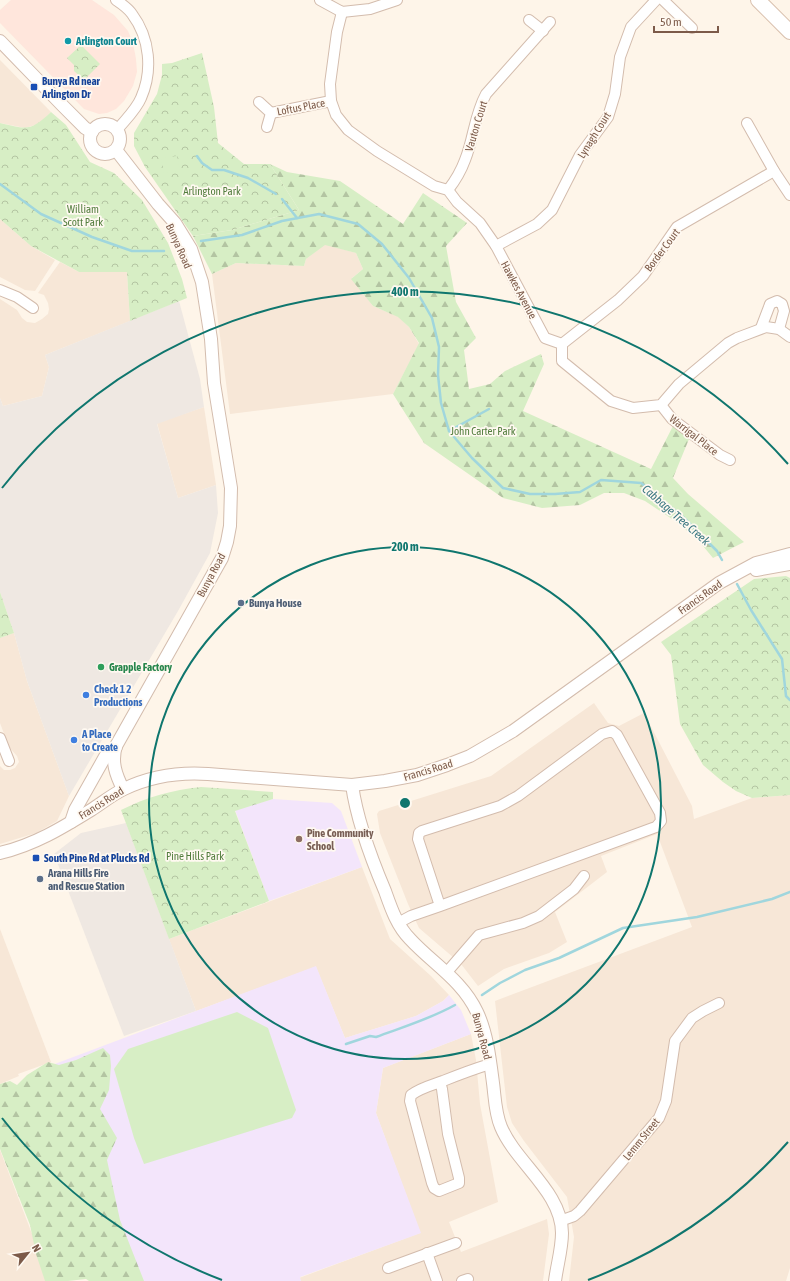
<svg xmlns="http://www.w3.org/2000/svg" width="790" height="1281" viewBox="0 0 790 1281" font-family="'Asap Condensed',sans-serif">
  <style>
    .residential { fill: #f7e7d7 }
    .commercial { fill: #ffe6dc }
    .industrial { fill: #efe8e2 }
    .education { fill: #f3e5fb }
    .forest { fill: url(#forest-firs) }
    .park { fill: url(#park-crowns) }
    .pitch { fill: #d7eec5 }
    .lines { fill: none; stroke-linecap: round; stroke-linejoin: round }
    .stream { stroke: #a0d6dd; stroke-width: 2.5 }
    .minor-casing { stroke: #d3bcad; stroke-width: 12 }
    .tertiary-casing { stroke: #d3bcad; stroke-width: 14 }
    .secondary-casing { stroke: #d8bfac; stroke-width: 16 }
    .minor { stroke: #fff; stroke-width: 10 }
    .tertiary { stroke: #fff; stroke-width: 12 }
    .secondary { stroke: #fff; stroke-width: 14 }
    .ring { fill: none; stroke: #0f766e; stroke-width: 2 }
    .culture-dot { fill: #0f9aa8; stroke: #fff9f1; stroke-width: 1.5 }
    .transit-dot { fill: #1a4fb4; stroke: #fff9f1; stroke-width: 1.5 }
    .service-dot { fill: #5c6f8a; stroke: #fff9f1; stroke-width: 1.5 }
    .leisure-dot { fill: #2e9e5b; stroke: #fff9f1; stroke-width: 1.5 }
    .shop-dot { fill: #3f7fe0; stroke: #fff9f1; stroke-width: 1.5 }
    .education-dot { fill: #8d6e63; stroke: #fff9f1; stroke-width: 1.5 }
    .labels { text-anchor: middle; stroke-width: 3.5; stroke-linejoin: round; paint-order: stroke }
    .culture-label { font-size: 11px; font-weight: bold; fill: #0d838f; stroke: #fff9f1; text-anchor: start }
    .transit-label { font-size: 11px; font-weight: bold; fill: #164399; stroke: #fff9f1; text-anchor: start }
    .street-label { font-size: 11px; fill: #7c5a49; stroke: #fff9f1 }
    .park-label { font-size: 11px; fill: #527d3d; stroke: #fff9f1 }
    .service-label { font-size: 11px; font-weight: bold; fill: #4e5e75; stroke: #fff9f1; text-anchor: start }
    .leisure-label { font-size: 11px; font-weight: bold; fill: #27864d; stroke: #fff9f1; text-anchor: start }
    .shop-label { font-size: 11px; font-weight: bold; fill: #366cbe; stroke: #fff9f1; text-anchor: start }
    .education-label { font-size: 11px; font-weight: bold; fill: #785e54; stroke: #fff9f1; text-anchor: start }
    .water-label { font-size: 12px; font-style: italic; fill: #3b7882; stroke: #fff9f1 }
    .centre { fill: #0f766e; stroke: #fff9f1; stroke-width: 2 }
    .ring-label { font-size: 12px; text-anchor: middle; font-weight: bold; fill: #0f766e; stroke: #fff9f1; stroke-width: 3.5; stroke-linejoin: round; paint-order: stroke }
  </style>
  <defs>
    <pattern id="forest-firs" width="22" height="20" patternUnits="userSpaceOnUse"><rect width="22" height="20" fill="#d7eec5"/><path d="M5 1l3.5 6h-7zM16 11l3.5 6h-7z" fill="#b3c4a2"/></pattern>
    <pattern id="park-crowns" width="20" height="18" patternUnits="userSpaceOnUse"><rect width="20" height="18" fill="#d7eec5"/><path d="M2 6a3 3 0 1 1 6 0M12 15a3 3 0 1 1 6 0" fill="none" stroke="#b3c4a2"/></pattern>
  </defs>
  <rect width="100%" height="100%" fill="#fef5e9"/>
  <g class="residential">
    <path d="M0 60 51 112 39 124 25 128 0 123Z"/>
    <path d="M0 219 31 246 55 260 35 291 25 290 0 277Z"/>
    <path d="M325 244 356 253 363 269 352 278 373 306 399 317 409 327 419 344 393 394 230 414 212 274 236 263 304 266 306 259Z"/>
    <path d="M60 262 79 272H127L130 321 45 355 49 367 42 396 3 406 0 398V299L17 310 22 318 27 322 35 323 42 319 48 314 49 309 48 303 44 295 38 293Z"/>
    <path d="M204 407 216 485 178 498 157 423Z"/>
    <path d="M14 633 27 681 69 796 57 821 36 833 0 844V766L4 770H10L15 768 19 762 17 756 9 747 0 723V638Z"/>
    <path d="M594 703 608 723 619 726 644 713 692 806 694 819 752 798 790 795V1268L786 1281H569L574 1237 567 1197 524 1141 512 1123 507 1107 495 1001 692 927 657 834 601 856 607 872 555 912 567 942 549 953 504 969 478 986 461 964 419 928 408 904 380 833 377 814 379 811 491 776Z"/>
    <path d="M362 867 390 939 431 976 449 995 443 1001 416 1016 345 1038 316 967 196 1011 169 939Z"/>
    <path d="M0 929 51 1062 18 1074 19 1076 0 1084Z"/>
    <path d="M471 1034 476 1060 480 1104 498 1202 449 1222 461 1252 547 1219 549 1234 543 1281H301L299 1278 420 1233 376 1113 383 1068Z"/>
    <path d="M0 1150 50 1281H0Z"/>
  </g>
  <path class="commercial" d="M11 0H92L114 15 128 31 133 43 136 59 137 72 133 86 124 101 116 109 107 113 99 114 84 109 0 23V10Z"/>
  <g class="industrial">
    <path d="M179 301 200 379 204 407 157 424 178 498 216 485 218 513 210 553 178 611 69 796 27 681 14 633 0 592V398L3 406 42 396 49 367 45 355Z"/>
    <path d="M126 823 196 1011 124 1036 54 854 81 833Z"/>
  </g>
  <g class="education">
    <path d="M273 799 332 803 341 811 362 867 269 901 235 810Z"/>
    <path d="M316 966 345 1038 416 1016 443 1001 449 995 461 1010 471 1034 383 1068 376 1113 421 1233 300 1277 301 1281H133L52 1065Z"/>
  </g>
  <g class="forest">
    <path d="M270 164 287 172 340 181 403 224 423 193 467 223 446 246 456 302 476 338 464 350 469 389 490 384 505 371 541 354 544 364 523 411 651 469 673 426 689 439 673 478 688 494 744 542 713 558 698 540 675 521 645 501 624 493H604L580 505 542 508 503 498 424 443 393 394 419 343 409 327 398 317 373 306 351 279 363 269 356 253 325 245 306 259 304 266 236 263 212 274 193 236 232 230 299 210Z"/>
    <path d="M103 1048 110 1055 111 1066 109 1090 100 1109 117 1138 107 1160 120 1220 144 1281H89L86 1279 68 1281H45L36 1254 30 1225 0 1149V1084L10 1081 17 1085 27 1075 48 1062 59 1065 76 1060Z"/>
  </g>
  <g class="park">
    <path d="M81 45 100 64 84 80 74 71V65L67 58Z"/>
    <path d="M202 53 214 107 218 143 244 164H270L299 210 232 230 193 236 145 167 134 146V133L157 94 162 75V64L172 63Z"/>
    <path d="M51 112 66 125 90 162 114 173 142 200 168 243 182 279 187 298 130 321 127 272H79L31 246 0 219V123C27 129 30 132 51 112Z"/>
    <path d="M786 576 790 578V795L752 798 736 791 723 782 703 765 680 724 671 655 661 642 754 579Z"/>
    <path d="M0 592 14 633 0 638Z"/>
    <path d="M201 787 273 792V799L235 811 269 901 169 939 121 810C147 797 172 790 201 787Z"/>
  </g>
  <g class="pitch">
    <path d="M177 156 180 171 164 173 161 158Z"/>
    <path d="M237 1012 268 1028 296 1110 292 1118 144 1164 134 1138 114 1069 128 1049Z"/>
  </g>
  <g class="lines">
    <g class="stream">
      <path d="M197 156 202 163 212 170H224L248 178 276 194"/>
      <path d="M0 184 41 214 92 237 132 251H164"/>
      <path d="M282 199 297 218"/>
      <path d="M201 241 242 235 282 221 319 214 358 224 382 244 409 278 432 318 439 347 438 375 441 403 449 431 472 458 503 488 530 494H555L580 492 601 480 641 483 683 517 717 551 722 560"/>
      <path d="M449 431 489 409"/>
      <path d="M737 584 751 610 782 659 786 696 790 700"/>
      <path d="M482 995 500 983 525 970 559 958 623 928 697 917 772 899 790 892"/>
      <path d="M346 1044 370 1036 376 1037C403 1027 430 1019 455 1005"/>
    </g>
    <g class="minor-casing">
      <g id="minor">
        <path d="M116 0C122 4 128 8 132 14 150 38 153 71 141 98 136 110 125 120 117 130"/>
        <path d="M320 0 342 12 370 9 397 0"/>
        <path d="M663 0 692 28"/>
        <path d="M342 12 337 32 330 84 331 101 336 115 348 130 377 151 434 186 448 190 457 202 480 223 496 246 545 338 562 344V361L611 401 633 408 661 405 679 384 728 343 737 338 766 327 779 329 790 337"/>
        <path d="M529 20 543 31"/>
        <path d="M259 102 271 113 267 127"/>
        <path d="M271 113 331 101"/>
        <path d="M747 123 774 171 790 195"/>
        <path d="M448 190C455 181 461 171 465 160 474 138 474 116 486 94L550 22"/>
        <path d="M496 246 537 224 552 210 580 155 608 117 615 94 620 57 631 27 656 0"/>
        <path d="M0 290 17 297 33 308"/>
        <path d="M761 328 769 307 770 304 777 301 782 304 784 311 779 329"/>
        <path d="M562 344 618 300 643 276 677 227 774 171"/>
        <path d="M661 405 672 419 720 455 730 460"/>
        <path d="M0 738 9 761"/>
        <path d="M398 923 411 916 440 906 653 828 656 827 661 821 660 813 617 735 612 731 602 734 518 796 500 806 422 831 419 833 418 839 440 906"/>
        <path d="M447 972 479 935 523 923 539 916 574 889 584 876"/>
        <path d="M440 1082 442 1089 448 1134 459 1178V1183L439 1191 434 1188 432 1183 410 1101 411 1095C420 1088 432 1085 443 1081 458 1075 474 1069 490 1064"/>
        <path d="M560 1221 574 1216 580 1211 659 1118 666 1101 675 1041 692 1018 703 1011 719 1003"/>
        <path d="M427 1253 437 1281"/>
        <path d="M388 1268 456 1243"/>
        <path d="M462 1281 468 1279"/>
      </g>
    </g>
    <g class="tertiary-casing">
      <g id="tertiary">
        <path d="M0 41 63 106 85 128 92 132"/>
        <circle cx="105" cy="139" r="15"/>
        <path d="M116 150 158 204 175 223 191 249 202 282 211 339 214 383 231 488 230 526 227 542 222 558 116 746C111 762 116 775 123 789"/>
        <path d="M756 570 790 564"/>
        <path d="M352 785C357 821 371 858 385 891 391 908 397 926 410 939 433 964 462 980 477 1012 487 1033 490 1060 493 1083 495 1098 495 1113 501 1127 516 1163 562 1192 562 1233 562 1249 557 1265 555 1281"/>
        <path d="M71 822 75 810 106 755 116 747"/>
        <path d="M0 853C34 845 62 828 91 810 102 803 113 794 124 789 151 776 179 772 208 774L352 785 385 781 417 775 447 765 470 756 513 731 719 583 756 563 790 554"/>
      </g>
    </g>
    <g class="secondary-casing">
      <path id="secondary" d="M758 0 790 32"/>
    </g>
    <use href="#minor" class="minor"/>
    <use href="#tertiary" class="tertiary"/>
    <use href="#secondary" class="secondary"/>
  </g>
  <g class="ring">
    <circle cx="405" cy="803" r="256"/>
    <path d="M788 1142A511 511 0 0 1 588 1280M222 1280A511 511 0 0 1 2 1118M2 488A511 511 0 0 1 788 464"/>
  </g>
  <circle class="culture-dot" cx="68" cy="41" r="4"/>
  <g class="transit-dot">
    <rect x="30" y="83" width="8" height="8" rx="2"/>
    <rect x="32" y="854" width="8" height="8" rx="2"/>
  </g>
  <g class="service-dot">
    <circle cx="241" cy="603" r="4"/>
    <circle cx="40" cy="879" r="4"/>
  </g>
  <circle class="leisure-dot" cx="101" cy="667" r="4"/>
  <g class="shop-dot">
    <circle cx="86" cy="695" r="4"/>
    <circle cx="74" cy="740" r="4"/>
  </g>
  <circle class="education-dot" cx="299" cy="839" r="4"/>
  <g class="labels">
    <g class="culture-label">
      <text x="76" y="45">Arlington Court</text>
    </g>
    <g class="transit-label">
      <text x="42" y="85">Bunya Rd near<tspan x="42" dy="13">Arlington Dr</tspan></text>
      <text x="44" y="862">South Pine Rd at Plucks Rd</text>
    </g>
    <g class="street-label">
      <text transform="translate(301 107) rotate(-11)" y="4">Loftus Place</text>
      <text transform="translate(476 126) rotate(-73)" y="4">Vauton Court</text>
      <text transform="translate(594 135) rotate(-58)" y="4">Lynagh Court</text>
      <text transform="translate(179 246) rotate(66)" y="4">Bunya Road</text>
      <text transform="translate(662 250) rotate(-53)" y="4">Border Court</text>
      <text transform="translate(519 290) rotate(62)" y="4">Hawkes Avenue</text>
      <text transform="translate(694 435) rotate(38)" y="4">Warrigal Place</text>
      <text transform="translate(211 575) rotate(-62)" y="4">Bunya Road</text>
      <text transform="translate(700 597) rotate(-35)" y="4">Francis Road</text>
      <text transform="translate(428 770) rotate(-17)" y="4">Francis Road</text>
      <text transform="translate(101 803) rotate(-32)" y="4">Francis Road</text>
      <text transform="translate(482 1036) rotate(75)" y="4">Bunya Road</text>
      <text transform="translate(641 1139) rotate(-51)" y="4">Lemm Street</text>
    </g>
    <g class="park-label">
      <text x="212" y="195">Arlington Park</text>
      <text x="83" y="213">William<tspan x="83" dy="13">Scott Park</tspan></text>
      <text x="483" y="435">John Carter Park</text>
      <text x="195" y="860">Pine Hills Park</text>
    </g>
    <g class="service-label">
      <text x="249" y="607">Bunya House</text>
      <text x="48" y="877">Arana Hills Fire<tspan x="48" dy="13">and Rescue Station</tspan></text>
    </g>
    <g class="leisure-label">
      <text x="109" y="671">Grapple Factory</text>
    </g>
    <g class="shop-label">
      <text x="94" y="693">Check 1 2<tspan x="94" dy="13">Productions</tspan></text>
      <text x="82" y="738">A Place<tspan x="82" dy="13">to Create</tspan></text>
    </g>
    <g class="education-label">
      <text x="307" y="837">Pine Community<tspan x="307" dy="13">School</tspan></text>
    </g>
    <g class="water-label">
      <text transform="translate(676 515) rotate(41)" y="4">Cabbage Tree Creek</text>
    </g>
  </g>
  <circle cx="405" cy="803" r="6" class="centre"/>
  <g class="ring-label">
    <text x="405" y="296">400 m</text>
    <text x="405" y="551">200 m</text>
  </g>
  <g transform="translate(28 1253) rotate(60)" stroke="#fff9f1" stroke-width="3" paint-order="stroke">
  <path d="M0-3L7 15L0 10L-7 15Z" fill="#7c5a49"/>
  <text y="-6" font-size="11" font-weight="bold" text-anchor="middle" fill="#7c5a49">N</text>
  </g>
  <path d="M654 26v6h64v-6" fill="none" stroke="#7c5a49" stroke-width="2"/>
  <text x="660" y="26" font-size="12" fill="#7c5a49" stroke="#fff9f1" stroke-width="3" paint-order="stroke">50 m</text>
</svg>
